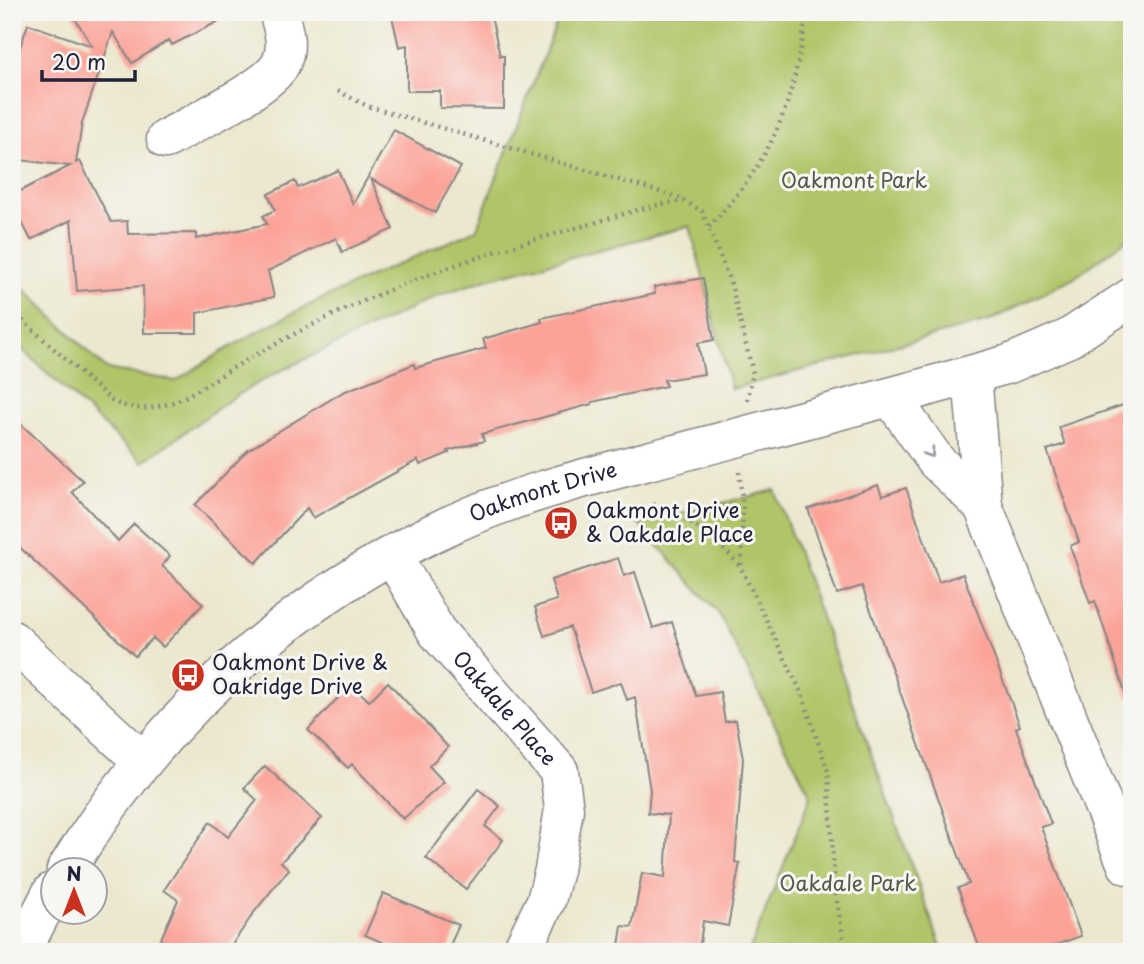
<svg xmlns="http://www.w3.org/2000/svg" width="1144" height="964" viewBox="0 0 1144 964" font-family="'Playpen Sans',sans-serif">
  <style>
    .green { fill: #b1c568; stroke: #6a7452; stroke-width: 2 }
    .building { fill: #fca398 }
    .lines { fill: none; stroke-linecap: round; stroke-linejoin: round }
    .minor-casing { stroke: #878585; stroke-width: 41 }
    .path { stroke: #878585; stroke-width: 4.5; stroke-dasharray: 2 5; stroke-linecap: butt }
    .minor { stroke: #fff; stroke-width: 38 }
    .oneway { stroke: #9c9ca7 }
    .labels { text-anchor: middle; stroke-width: 6; stroke-linejoin: round; paint-order: stroke }
    .park-label { font-size: 21px; fill: #545b4b; stroke: #f6f6f2 }
    .street-label { font-size: 21px; fill: #22223b; stroke: #f6f6f2 }
    .poi-label { font-size: 21px; fill: #22223b; stroke: #f6f6f2; text-anchor: start }
  </style>
  <rect width="100%" height="100%" fill="#f6f6f2"/>
  <filter id="ink" filterUnits="userSpaceOnUse"><feTurbulence type="fractalNoise" baseFrequency=".0143" numOctaves="2"/><feDisplacementMap in="SourceGraphic" scale="14" xChannelSelector="R" yChannelSelector="G"/><feConvolveMatrix kernelMatrix="1 2 1 2 8 2 1 2 1" color-interpolation-filters="sRGB"/></filter>
  <filter id="wash" filterUnits="userSpaceOnUse"><feTurbulence type="fractalNoise" baseFrequency=".00686" numOctaves="4" result="noise"/><feDisplacementMap in="SourceGraphic" scale="28" xChannelSelector="R" yChannelSelector="G"/><feGaussianBlur stdDeviation="1.57" result="paint"/><feColorMatrix in="noise" values="0 0 0 0 0 0 0 0 0 0 0 0 0 0 0 0 0 1.4 0 .05"/><feComposite in="paint" operator="in"/></filter>
  <g filter="url(#wash)">
    <rect width="100%" height="100%" fill="#ece8cf"/>
    <g class="green">
      <path d="M556 12H1132V235L1077 276 989 321 731 389 690 226 487 279 439 295 270 376 231 399 143 462 12 340V277L106 369 176 381C269 318 373 275 476 230L559 17Z"/>
      <path d="M775 490 943 952H749L811 796 719 614 639 524Z"/>
    </g>
    <g id="blocks">
      <g class="building">
        <path d="M71 12H237L172 45 169 40 132 63 113 32 82 123 76 163 80 161 111 222 127 221 128 234 196 233V239L267 224 263 216 275 210 268 194 295 181 298 188 338 170 353 204 394 130 461 167 435 213 371 179 393 229 342 252 336 238 268 271 274 297 197 313V333H144L143 286 77 291 71 220 31 240 12 203V195L70 166 12 159V71L28 24 92 46Z"/>
        <path d="M391 12H490L500 56H504V109L440 108V91H407V45L399 47Z"/>
        <path d="M703 278 714 340 698 343 704 374 664 380 666 386 592 402V404L482 434 484 441 448 451 449 453 420 465 418 460 313 518 307 508 256 563 195 505 248 450 343 392 414 364 415 368 486 348 483 339 542 322 541 318 655 294 654 287Z"/>
        <path d="M1132 402V697L1127 698 1095 601 1090 603 1070 546 1079 542 1047 450 1065 444 1059 427Z"/>
        <path d="M12 416 83 481 72 492 118 541 134 524 170 556 162 566 203 604 163 647 153 638 135 656 12 540Z"/>
        <path d="M878 485 882 496 906 488 939 582 963 574 1020 726 1016 728 1051 824 1041 827 1081 936 1036 952H981L958 888 969 884 862 586 837 594 808 509Z"/>
        <path d="M618 558 624 576 635 572 653 628 672 622 696 696 720 692 725 722 736 720 743 759 735 862 740 863 728 926 703 921 699 952H618L622 926 632 927 642 873 665 877 669 815 648 813 650 790 635 697 627 700 621 682 591 692 570 627 544 636 535 607 557 600 551 580Z"/>
        <path d="M388 682 448 747 429 766 444 782 403 819 352 764 348 768 308 730 351 684 369 701Z"/>
        <path d="M265 766 322 818 281 862 289 869 255 911 227 952H155L178 900 164 890 210 822 228 837 257 800 244 788Z"/>
        <path d="M478 789 500 806 485 826 503 840 466 889 426 858Z"/>
        <path d="M383 893 459 925 447 952H405L365 935Z"/>
      </g>
    </g>
  </g>
  <g filter="url(#ink)">
    <use href="#blocks" fill-opacity="0" stroke="#878585" stroke-width="2"/>
    <g class="lines">
      <g class="minor-casing">
        <g id="minor">
          <path d="M166 139C191 124 268 88 280 65 289 49 284 29 278 12"/>
          <path d="M972 375 983 506 1127 865"/>
          <path d="M891 397 936 461 983 506"/>
          <path id="s1" d="M392 555 437 632 559 771 564 809 554 870 546 901 521 952"/>
          <path d="M12 640 141 760"/>
          <path id="s2" d="M66 870C156 722 277 610 433 533 508 496 591 476 671 455 784 425 897 396 1009 364L1069 338 1132 297"/>
          <path d="M21 952 52 892"/>
        </g>
      </g>
      <g class="path">
        <path d="M338 91 367 106 684 199"/>
        <path d="M709 227C776 155 792 107 807 12"/>
        <path d="M12 311 112 401C157 423 196 390 233 368 345 302 451 262 576 228 611 219 648 204 684 201L702 211 731 284 753 373 747 401"/>
        <path d="M739 472 743 505 741 568 802 694 828 771 835 892 846 952"/>
        <path d="M653 504C688 516 718 540 741 568"/>
      </g>
      <use href="#minor" class="minor"/>
    </g>
    <defs><path id="oneway-chevron" d="M-2-3.5L2.5 0L-2 3.5" fill="none" stroke-width="1.6" stroke-linecap="round" stroke-linejoin="round" transform="scale(1.75)"/></defs>
    <use class="oneway" href="#oneway-chevron" transform="translate(930 453) rotate(55)"/>
  </g>
  <defs>
    <g id="bus-disc" transform="scale(1.75)"><circle r="9.5" fill="#c8321e" stroke="#f6f6f2"/><path d="M-5-6H5V4H4V6H2V4H-2V6H-4V4H-5ZM-3.5-4V0h7V-4ZM-3.5 1.2v1.5H-2V1.2ZM2 1.2v1.5H3.5V1.2Z" fill="#fff"/></g>
  </defs>
  <g fill-rule="evenodd">
    <use href="#bus-disc" x="561" y="523"/>
    <use href="#bus-disc" x="188" y="675"/>
  </g>
  <g class="labels">
    <g class="park-label">
      <text x="854" y="188">Oakmont Park</text>
      <text x="848" y="891">Oakdale Park</text>
    </g>
    <g class="street-label">
      <text dy="7" stroke="none"><textPath href="#s2" startOffset="623">Oakmont Drive</textPath></text>
      <text dy="7" stroke="none"><textPath href="#s1" startOffset="191">Oakdale Place</textPath></text>
    </g>
    <g class="poi-label">
      <text x="586" y="518">Oakmont Drive<tspan x="586" dy="24">&amp; Oakdale Place</tspan></text>
      <text x="212" y="670">Oakmont Drive &amp;<tspan x="212" dy="24">Oakridge Drive</tspan></text>
    </g>
  </g>
  <rect width="1144" height="964" fill="none" stroke="#f6f6f2" stroke-width="42"/>
  <g transform="translate(74 891)"><circle r="33" fill="#f6f6f2" stroke="#a1a1a9" stroke-width="2"/>
  <path d="M0-5L12 26L0 18L-12 26Z" fill="#c8321e"/>
  <text y="-10" font-size="19" font-weight="bold" text-anchor="middle" fill="#22223b">N</text>
  </g>
  <path d="M42 70v10h93v-10" fill="none" stroke="#22223b" stroke-width="3.5"/>
  <text x="52" y="70" font-size="21" fill="#22223b" stroke="#f6f6f2" stroke-width="5" paint-order="stroke">20 m</text>
</svg>
